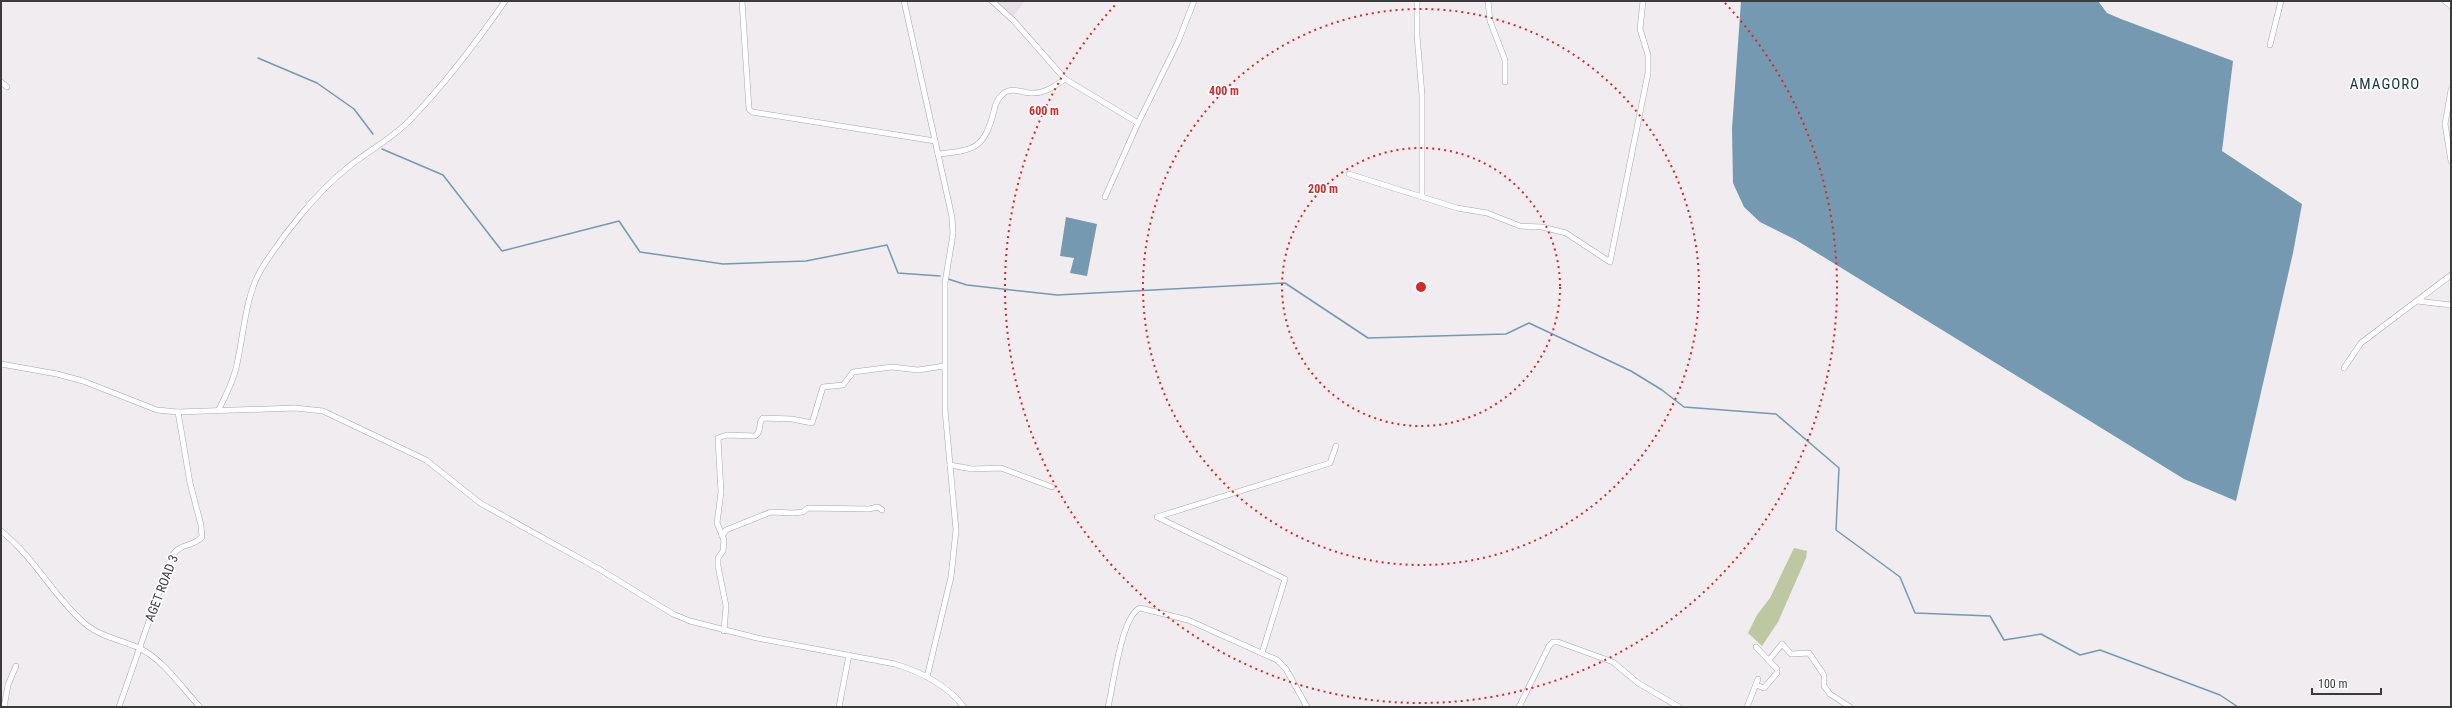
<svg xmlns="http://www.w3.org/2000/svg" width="2452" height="708" viewBox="0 0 2452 708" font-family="'Roboto Condensed',sans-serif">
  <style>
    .built { fill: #e9dfe9 }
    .green { fill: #bdc7a1 }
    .water { fill: #7499b1 }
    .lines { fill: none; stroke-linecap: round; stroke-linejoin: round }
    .stream { stroke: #7499b1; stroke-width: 1.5 }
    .minor-casing { stroke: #a9a5a9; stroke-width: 6 }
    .minor { stroke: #fff; stroke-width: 5 }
    .ring { fill: none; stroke: #d62828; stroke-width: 2; stroke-dasharray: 2 4 }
    .labels { text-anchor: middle; stroke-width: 3.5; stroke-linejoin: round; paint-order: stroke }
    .street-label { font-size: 13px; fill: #3c3a3c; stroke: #fff }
    .quarter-label { font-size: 15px; letter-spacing: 1px; fill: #16373d; stroke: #fff }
    .centre { fill: #d62828; stroke: #fff; stroke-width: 2 }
    .ring-label { font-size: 12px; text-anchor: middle; font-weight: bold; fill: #d62828; stroke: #fff; stroke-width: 3.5; stroke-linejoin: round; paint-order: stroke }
  </style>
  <rect width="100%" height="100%" fill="#f0ecf0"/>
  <path class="built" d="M995 1H1025L1012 18Z"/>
  <path class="green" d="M1794 548 1807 551 1806 558 1778 622 1762 646 1748 633 1757 615 1770 598Z"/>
  <g class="water">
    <path d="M1741 1H2098L2107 13 2121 19 2233 61 2222 151 2302 204 2293 253 2236 501 2184 479 1796 240 1760 222 1744 207 1733 183 1732 129Z"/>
    <path d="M1066 217 1097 224 1087 276 1070 273 1074 258 1060 256Z"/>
  </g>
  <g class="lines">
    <g class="stream">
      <path d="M258 58 317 83 354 109 373 134"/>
      <path d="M382 149 443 175 502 251 619 221 640 252 723 264 806 261 887 245 898 273 940 276"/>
      <path d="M948 279 967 285 1057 295 1285 283 1368 338 1506 334 1529 323 1631 371 1662 390 1684 407 1776 414 1839 468 1836 530 1900 577 1915 613 1990 616 2004 640 2041 634 2080 655 2100 650 2220 695 2238 707"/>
    </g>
    <g class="minor-casing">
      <g id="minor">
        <path d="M742 1 749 109 752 112 935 141"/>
        <path d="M904 1 952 217 953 234 945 283V410L956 530 951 577 927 677"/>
        <path d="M992 1 1014 21 1065 79 1138 123"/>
        <path d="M1417 1V35L1422 95V196"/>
        <path d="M1488 1 1490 21 1505 60V82"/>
        <path d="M2445 1 2451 6"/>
        <path d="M2270 45 2281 1"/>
        <path d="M1 82 7 87"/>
        <path d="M2451 90 2445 124 2451 161"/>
        <path d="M938 154C975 150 984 149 994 111 995 104 999 97 1004 93 1013 87 1023 93 1031 93 1044 94 1055 86 1065 79"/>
        <path d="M1349 174 1457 208 1487 213 1520 226 1542 227 1566 233 1610 262 1648 73V55L1640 29 1643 1"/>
        <path d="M1105 197 1138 123 1178 42 1194 1"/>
        <path d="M2417 301 2451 305"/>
        <path d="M1 364 57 374 83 381 157 410 178 412 295 408 323 411 426 460 480 503 599 569 673 614 690 621 757 638 895 664C921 672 947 685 964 707"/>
        <path d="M2344 368 2361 343 2451 275"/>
        <path d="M219 409C226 395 234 380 237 364 244 333 245 296 262 268 283 235 315 194 346 169 366 152 390 140 409 121 444 85 476 43 505 1"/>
        <path d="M950 465 972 469 1001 468 1052 487"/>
        <path d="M1 531C35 558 51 593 82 621 99 637 119 639 139 648 164 660 181 687 200 707"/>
        <path d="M722 536 726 530 771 512 793 513 803 512 808 508 869 509 878 507 882 510"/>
        <path d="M724 631 726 606 718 566V558L723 551 724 540 717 523 721 492 718 438 727 435 755 436C763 431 757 423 763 418L792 419 812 423 823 387 843 385 853 372 892 367 918 370 944 366"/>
        <path d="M1756 647 1777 669V673L1764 688 1756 685"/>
        <path d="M1262 653 1285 579 1157 517 1330 463 1336 446"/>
        <path d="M1769 660 1782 644 1791 654 1809 653 1824 675V686L1830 694 1850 707"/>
        <path d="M4 707 8 685 16 666"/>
        <path d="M119 707 171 558C179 542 192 548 202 537L201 525 190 483 178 412"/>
        <path d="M839 707 849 655"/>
        <path d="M1108 707C1113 688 1121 616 1140 608L1188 620 1277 660 1286 669 1307 707"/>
        <path d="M1519 707 1549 646 1553 642H1558L1613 662 1638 683 1679 707"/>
        <path d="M1747 707 1758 679"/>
      </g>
    </g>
    <use href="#minor" class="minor"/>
  </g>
  <g class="ring">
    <circle cx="1421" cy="287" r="139"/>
    <circle cx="1421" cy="287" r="278"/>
    <path d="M1725 3A416 416 0 1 1 1117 3"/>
  </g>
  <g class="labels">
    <g class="street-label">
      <text transform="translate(161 588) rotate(-69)" y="5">AGET ROAD 3</text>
    </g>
    <g class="quarter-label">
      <text x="2385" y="89">AMAGORO</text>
    </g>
  </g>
  <circle cx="1421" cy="287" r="6" class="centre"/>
  <g class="ring-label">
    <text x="1224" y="95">400 m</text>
    <text x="1044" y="115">600 m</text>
    <text x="1323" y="193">200 m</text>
  </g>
  <rect width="2452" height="708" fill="none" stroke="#3c3a3c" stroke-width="4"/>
  <path d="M2312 688v6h69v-6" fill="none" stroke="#3c3a3c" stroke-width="2"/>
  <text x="2318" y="688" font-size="12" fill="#3c3a3c" stroke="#ffffff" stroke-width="3" paint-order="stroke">100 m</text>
</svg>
